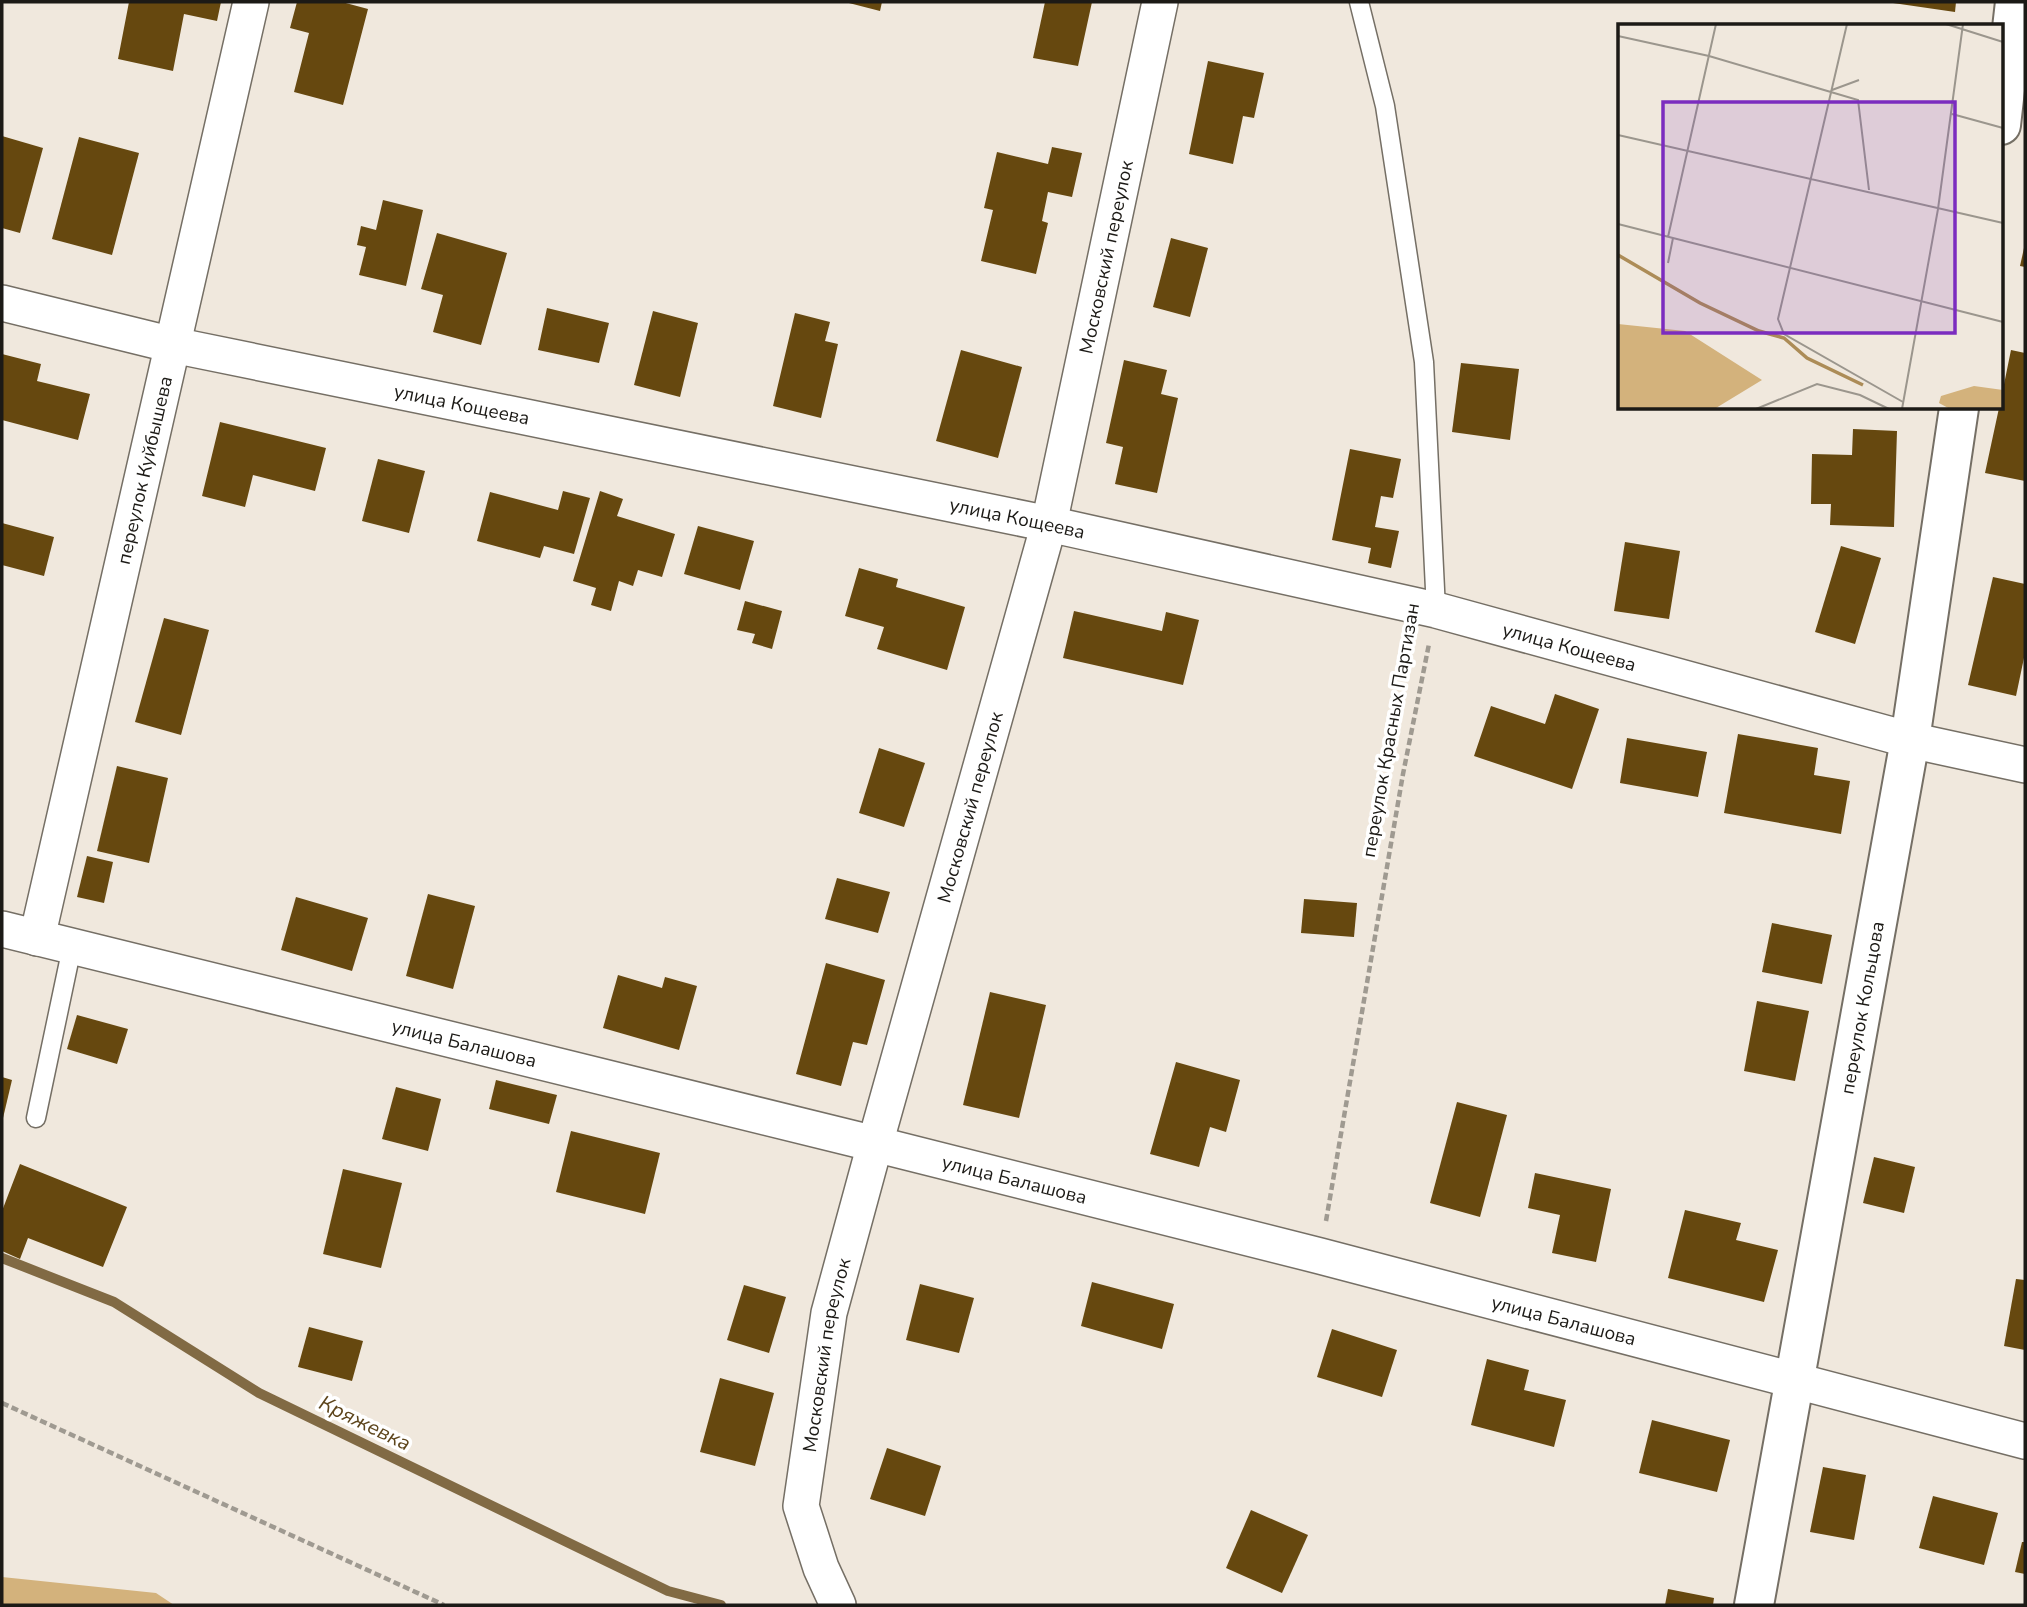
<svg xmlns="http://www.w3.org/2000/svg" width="2027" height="1607" viewBox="0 0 2027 1607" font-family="'Nunito Sans',sans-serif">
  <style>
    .forest { fill: #d3b27c }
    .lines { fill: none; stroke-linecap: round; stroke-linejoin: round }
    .stream { stroke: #816a44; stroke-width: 10 }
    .building { fill: #66480f }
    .service-casing { stroke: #756f65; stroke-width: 21 }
    .minor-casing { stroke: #756f65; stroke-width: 38 }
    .tertiary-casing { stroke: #756f65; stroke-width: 42 }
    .path { stroke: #9f9a91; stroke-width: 4.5; stroke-dasharray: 7 3.5; stroke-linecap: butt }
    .service { stroke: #fff; stroke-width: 18 }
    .minor { stroke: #fff; stroke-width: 35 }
    .tertiary { stroke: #fff; stroke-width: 38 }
    .labels { text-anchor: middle; stroke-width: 7; stroke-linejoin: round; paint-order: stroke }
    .street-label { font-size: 19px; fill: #1c1a16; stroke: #fff }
    .water-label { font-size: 21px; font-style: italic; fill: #5d451c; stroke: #fff }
    .inset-river { fill: none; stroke: #ac8c57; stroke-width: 3.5 }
    .inset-road { fill: none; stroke: #9b968d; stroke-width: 2 }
    .view { fill: #7b2cbf; fill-opacity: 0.15; stroke: #7b2cbf; stroke-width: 3.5 }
    .inset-edge { fill: none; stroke: #1c1a16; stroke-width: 3.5 }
  </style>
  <rect width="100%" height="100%" fill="#f0e8dd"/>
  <path class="forest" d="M2 1577 156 1593 174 1605H2Z"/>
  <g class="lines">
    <path class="stream" d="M2 1258 114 1302 259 1393 668 1591 721 1605"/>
  </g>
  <g class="building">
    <path d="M129 2H221L217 21 184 14 173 71 118 59Z"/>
    <path d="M297 2H342L368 9 343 105 294 92 309 33 290 28Z"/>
    <path d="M845 2H882L880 11Z"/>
    <path d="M1045 2H1092L1078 66 1033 58Z"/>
    <path d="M1893 2H1956L1955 12 1893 3Z"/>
    <path d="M1208 61 1264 73 1254 118 1243 116 1233 164 1189 154Z"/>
    <path d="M2 136 43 148 20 233 2 228Z"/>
    <path d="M79 137 139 153 112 255 52 239Z"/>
    <path d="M1052 147 1082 153 1072 197 1048 192 1042 221 1048 223 1036 274 981 261 993 210 984 208 997 152 1048 164Z"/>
    <path d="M383 200 423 210 406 286 359 275 366 247 357 245 361 226 376 230Z"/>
    <path d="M437 233 507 253 481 345 433 332 443 295 421 289Z"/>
    <path d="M1171 238 1208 248 1190 317 1153 307Z"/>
    <path d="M2024 248H2025V267L2020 266Z"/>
    <path d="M547 308 609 323 599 363 538 350Z"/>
    <path d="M653 311 698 323 680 397 634 385Z"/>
    <path d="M795 313 830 322 825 341 838 344 821 418 773 406Z"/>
    <path d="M961 350 1022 367 998 458 936 441Z"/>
    <path d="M2011 350 2025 353V481L1985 473 1999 408H2001V399Z"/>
    <path d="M2 354 41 364 37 381 90 394 78 440 2 420Z"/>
    <path d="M1124 360 1167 370 1161 394 1178 398 1157 493 1115 484 1123 447 1106 443Z"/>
    <path d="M1461 363 1519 369 1510 440 1452 432Z"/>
    <path d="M220 422 326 448 315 491 253 475 245 507 202 496Z"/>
    <path d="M1853 429 1897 431 1894 527 1830 525 1831 504H1811L1812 454 1852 455Z"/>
    <path d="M1350 449 1401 459 1393 498 1381 496 1375 527 1399 531 1391 568 1368 563 1371 548 1332 540Z"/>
    <path d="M378 459 425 471 409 533 362 521Z"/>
    <path d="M563 491 590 498 574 554 544 546 540 558 477 541 490 492 558 510Z"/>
    <path d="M600 491 623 499 617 516 675 534 662 577 638 570 633 586 619 581 611 611 591 605 596 588 573 581Z"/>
    <path d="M2 523 54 537 44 576 2 565Z"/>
    <path d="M698 526 754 541 740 590 684 574Z"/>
    <path d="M1625 542 1680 551 1669 619 1614 611Z"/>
    <path d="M1841 546 1881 558 1855 644 1815 632Z"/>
    <path d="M859 568 898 579 896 587 965 607 947 670 877 649 884 627 845 616Z"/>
    <path d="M1993 577 2025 584V653L2016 696 1968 685Z"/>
    <path d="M745 601 782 611 772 649 752 643 755 634 737 630Z"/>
    <path d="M1074 611 1162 631 1166 612 1199 620 1183 685 1063 658Z"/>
    <path d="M164 618 209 630 181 735 135 722Z"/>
    <path d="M1555 694 1599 709 1572 789 1474 756 1491 706 1545 724Z"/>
    <path d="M1738 734 1818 748 1814 775 1850 781 1841 834 1724 813Z"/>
    <path d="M1627 738 1707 752 1698 797 1620 783Z"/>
    <path d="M879 748 925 763 904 827 859 813Z"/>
    <path d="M117 766 168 778 149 863 97 851Z"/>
    <path d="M87 856 113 862 104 903 77 897Z"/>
    <path d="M837 878 890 892 878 933 825 919Z"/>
    <path d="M428 894 475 906 453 989 406 976Z"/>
    <path d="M296 897 368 918 352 971 281 950Z"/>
    <path d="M1304 899 1357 903 1354 937 1301 933Z"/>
    <path d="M1772 923 1832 935 1822 984 1762 972Z"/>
    <path d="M826 963 885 980 867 1045 853 1042 841 1086 796 1074Z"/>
    <path d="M618 975 662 988 665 977 697 986 679 1050 603 1028Z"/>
    <path d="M990 992 1046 1005 1019 1118 963 1105Z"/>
    <path d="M1757 1001 1809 1011 1795 1081 1744 1071Z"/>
    <path d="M77 1015 128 1029 117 1064 67 1049Z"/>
    <path d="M1176 1062 1240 1080 1226 1132 1210 1127 1199 1167 1150 1154Z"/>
    <path d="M2 1077 12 1080 3 1118 2 1117Z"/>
    <path d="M496 1080 557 1095 549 1124 489 1109Z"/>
    <path d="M396 1087 441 1099 428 1151 382 1139Z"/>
    <path d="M1457 1102 1507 1115 1480 1217 1430 1203Z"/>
    <path d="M571 1131 660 1153 645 1214 556 1192Z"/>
    <path d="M1874 1157 1915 1167 1904 1213 1863 1203Z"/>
    <path d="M20 1164 127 1207 103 1267 28 1238 20 1259 2 1251V1211Z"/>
    <path d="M343 1169 402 1183 381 1268 323 1254Z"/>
    <path d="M1535 1173 1611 1189 1596 1262 1552 1253 1560 1215 1528 1208Z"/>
    <path d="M1685 1210 1741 1223 1736 1240 1778 1250 1764 1302 1668 1278Z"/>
    <path d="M2016 1279 2025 1280V1350L2004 1346Z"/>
    <path d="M1092 1282 1174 1304 1162 1349 1081 1326Z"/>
    <path d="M920 1284 974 1298 959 1353 906 1340Z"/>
    <path d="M744 1285 786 1297 769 1353 727 1340Z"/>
    <path d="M309 1327 363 1341 352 1381 298 1367Z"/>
    <path d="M1332 1329 1397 1350 1382 1397 1317 1377Z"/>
    <path d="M1487 1359 1529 1370 1524 1390 1566 1400 1554 1447 1471 1425Z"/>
    <path d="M720 1378 774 1393 755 1466 700 1452Z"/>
    <path d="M1652 1420 1730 1440 1717 1492 1639 1473Z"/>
    <path d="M887 1448 941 1466 925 1516 870 1499Z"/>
    <path d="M1823 1467 1866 1475 1854 1540 1810 1532Z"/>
    <path d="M1933 1496 1998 1513 1984 1565 1919 1548Z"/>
    <path d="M1251 1510 1308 1535 1282 1593 1226 1568Z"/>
    <path d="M2022 1542H2025V1574L2015 1572Z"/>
    <path d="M1668 1589 1714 1598 1713 1605H1665Z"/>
  </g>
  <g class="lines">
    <g class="service-casing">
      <g id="service">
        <path d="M1359 2 1385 106 1424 362 1436 610"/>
        <path d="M36 1118 72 947"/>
      </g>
    </g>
    <g class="minor-casing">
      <g id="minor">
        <path id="s1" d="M2 303 173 345 1049 524 1436 610 1910 740 2025 765"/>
        <path id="s2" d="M2 929 875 1144 1320 1256 2025 1441"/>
        <path id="s3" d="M37 938 251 2"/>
        <path id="s4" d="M838 1605 821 1568 801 1506 829 1313 875 1144 1049 524 1160 2"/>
      </g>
    </g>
    <g class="tertiary-casing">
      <g id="tertiary">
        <path d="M2001 125 2015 2"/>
        <path id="s5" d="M1754 1605 1910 740 1959 408"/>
      </g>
    </g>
    <g class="path">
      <path d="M1326 1221 1403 774 1429 644"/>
      <path d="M2 1403 444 1605"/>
    </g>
    <use href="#service" class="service"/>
    <use href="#minor" class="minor"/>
    <use href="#tertiary" class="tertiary"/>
  </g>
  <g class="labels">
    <g class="street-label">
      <text dy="7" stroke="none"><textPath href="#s4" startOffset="1393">Московский переулок</textPath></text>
      <text dy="7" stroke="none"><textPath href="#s1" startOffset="471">улица Кощеева</textPath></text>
      <text dy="7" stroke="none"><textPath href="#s3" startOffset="480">переулок Куйбышева</textPath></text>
      <text dy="7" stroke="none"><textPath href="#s1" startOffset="1038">улица Кощеева</textPath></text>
      <text dy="7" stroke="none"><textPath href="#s1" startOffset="1605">улица Кощеева</textPath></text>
      <text transform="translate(1390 730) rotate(-80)" y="7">переулок Красных Партизан</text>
      <text dy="7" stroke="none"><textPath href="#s4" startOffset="826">Московский переулок</textPath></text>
      <text dy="7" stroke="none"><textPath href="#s5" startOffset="607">переулок Кольцова</textPath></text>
      <text dy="7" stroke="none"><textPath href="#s2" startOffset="476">улица Балашова</textPath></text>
      <text dy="7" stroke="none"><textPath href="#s2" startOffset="1043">улица Балашова</textPath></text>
      <text dy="7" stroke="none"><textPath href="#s2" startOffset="1610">улица Балашова</textPath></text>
      <text dy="7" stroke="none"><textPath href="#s4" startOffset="259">Московский переулок</textPath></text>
    </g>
    <g class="water-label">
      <text transform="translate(365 1423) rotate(26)" y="7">Кряжевка</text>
    </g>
  </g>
  <g transform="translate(1618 24)">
    <rect width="385" height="385" fill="#f0e8dd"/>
    <path d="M0 300 67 307 144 356 98 384 0 385ZM356 362 385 366V385H332L321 379 323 372Z" fill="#d3b27c"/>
    <path class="inset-river" d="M0 231 82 279 141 307 166 314 189 334 245 361"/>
    <path class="inset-road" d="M229 0 160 295 166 310 285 378M328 0 385 18M0 12 91 32 240 76 251 166M214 66 241 56M334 90 385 104M0 111 385 199M0 200 385 298M50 213 98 0M50 239 55 214M138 385 199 360 242 371 271 385M284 385 320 185 345 0"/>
    <path class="view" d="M45 78H337V309H45Z"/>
    <rect width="385" height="385" class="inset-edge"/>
  </g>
  <rect width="2027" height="1607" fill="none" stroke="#1c1a16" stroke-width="7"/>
</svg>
